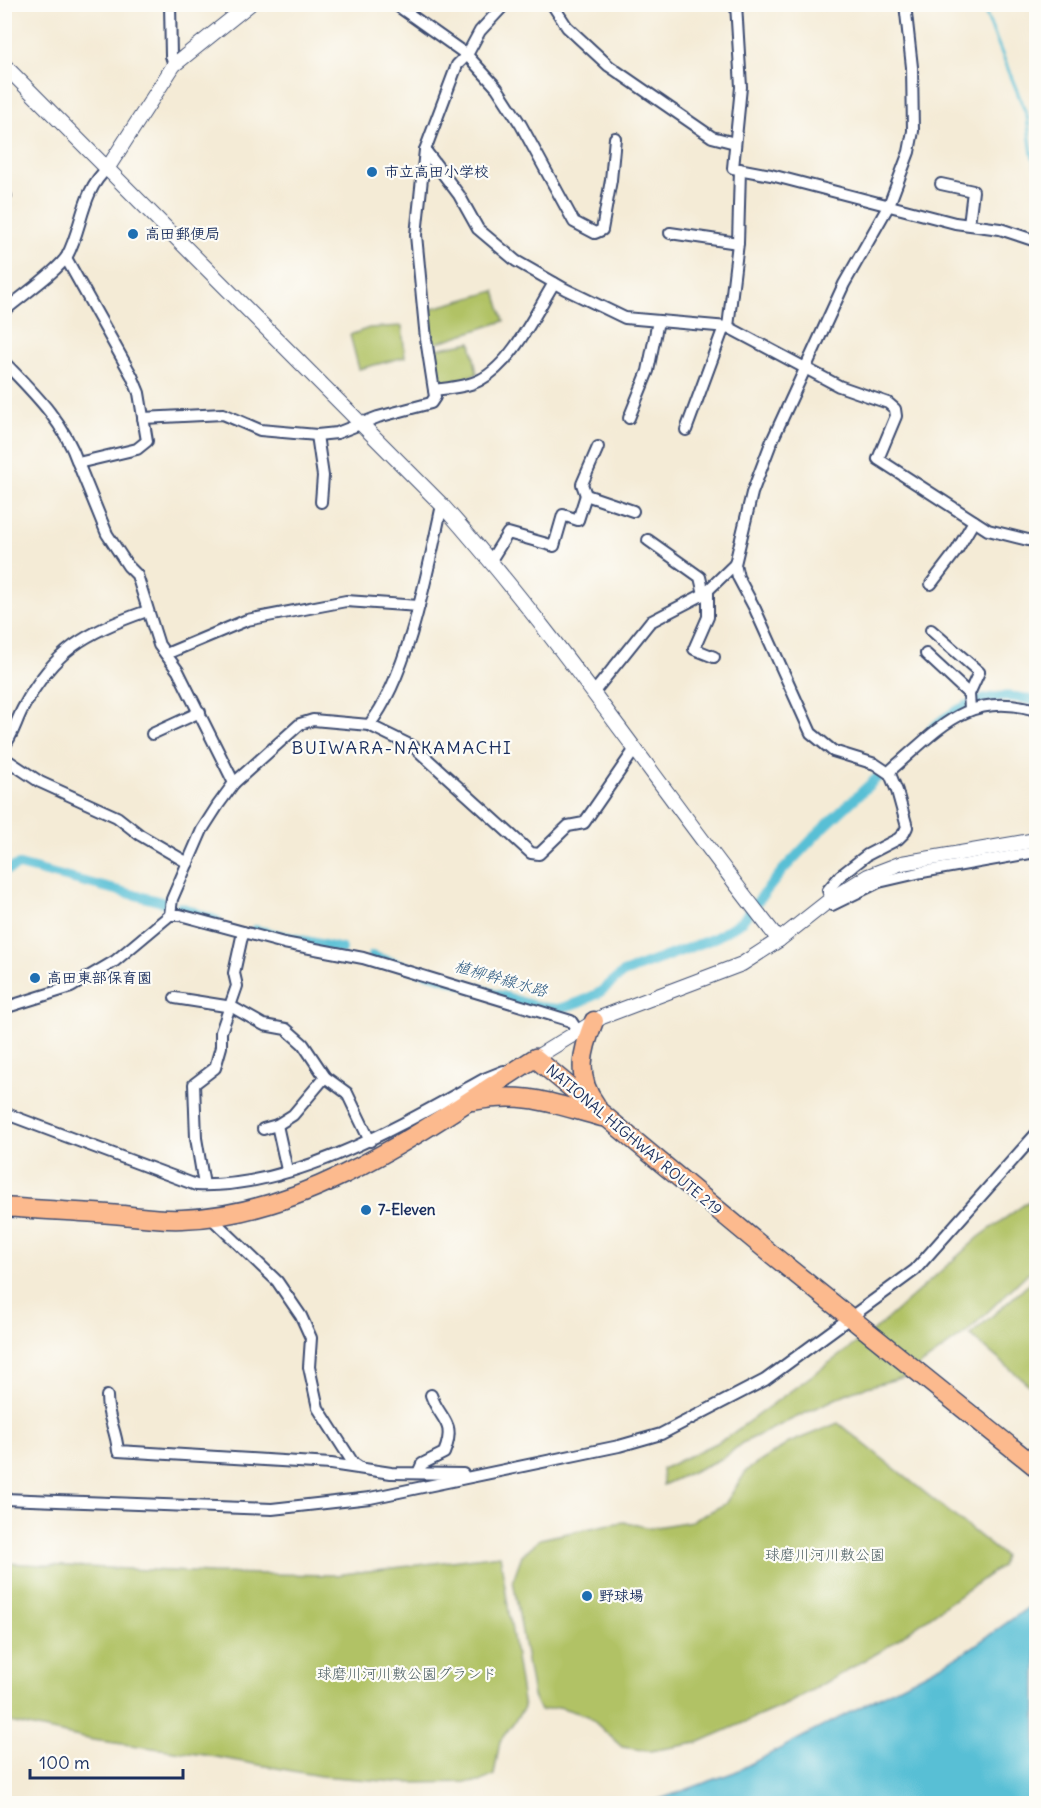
<svg xmlns="http://www.w3.org/2000/svg" width="1041" height="1808" viewBox="0 0 1041 1808" font-family="Delius,'Klee One',sans-serif">
  <style>
    .green { fill: #b1c265; stroke: #667862; stroke-width: 1.5 }
    .water { fill: #58bfd5; stroke: #3a779a; stroke-width: 1.5 }
    .lines { fill: none; stroke-linecap: round; stroke-linejoin: round }
    .stream { stroke: #58bfd5; stroke-width: 3 }
    .canal { stroke: #58bfd5; stroke-width: 10 }
    .minor-casing { stroke: #3c4b70; stroke-width: 14 }
    .tertiary-casing { stroke: #3c4b70; stroke-width: 16 }
    .trunk-casing { stroke: #3c4b70; stroke-width: 21 }
    .minor { stroke: #fff; stroke-width: 10 }
    .tertiary { stroke: #fff; stroke-width: 14 }
    .trunk { stroke: #fcba8e; stroke-width: 18 }
    .poi-dot { fill: #1f6fb2; stroke: #fdfcf7; stroke-width: 2 }
    .labels { text-anchor: middle; stroke-width: 4.5; stroke-linejoin: round; paint-order: stroke }
    .poi-label { font-size: 15px; font-weight: bold; fill: #1b2f5e; stroke: #fdfcf7; text-anchor: start }
    .street-label { font-size: 15px; fill: #1b2f5e; stroke: #fdfcf7 }
    .park-label { font-size: 15px; fill: #485b60; stroke: #fdfcf7 }
    .water-label { font-size: 16px; font-style: italic; fill: #2d5a82; stroke: #fdfcf7 }
    .quarter-label { font-size: 18px; letter-spacing: 1.5px; fill: #1b2f5e; stroke: #fdfcf7 }
  </style>
  <rect width="100%" height="100%" fill="#fdfcf7"/>
  <filter id="ink" filterUnits="userSpaceOnUse"><feTurbulence type="fractalNoise" baseFrequency=".0167" numOctaves="2"/><feDisplacementMap in="SourceGraphic" scale="12" xChannelSelector="R" yChannelSelector="G"/><feConvolveMatrix kernelMatrix="1 2 1 2 8 2 1 2 1" color-interpolation-filters="sRGB"/></filter>
  <filter id="wash" filterUnits="userSpaceOnUse"><feTurbulence type="fractalNoise" baseFrequency=".008" numOctaves="4" result="noise"/><feDisplacementMap in="SourceGraphic" scale="24" xChannelSelector="R" yChannelSelector="G"/><feGaussianBlur stdDeviation="1.35" result="paint"/><feColorMatrix in="noise" values="0 0 0 0 0 0 0 0 0 0 0 0 0 0 0 0 0 1.4 0 .05"/><feComposite in="paint" operator="in"/></filter>
  <g filter="url(#wash)">
    <rect width="100%" height="100%" fill="#f4ebd6"/>
    <g class="green">
      <path d="M495 291 504 321 430 345 426 310Z"/>
      <path d="M402 326 405 357 359 369 350 335 369 328Z"/>
      <path d="M471 342 477 374 435 387 430 350Z"/>
      <path d="M1036 1196V1265L967 1332 904 1377 852 1391 742 1443 725 1457 663 1485 662 1469 726 1438 877 1328 979 1237Z"/>
      <path d="M1036 1278V1391L970 1335Z"/>
      <path d="M838 1423 1004 1556 1001 1566 881 1651 789 1703 697 1743 650 1751 622 1747 588 1716 559 1707 540 1711 533 1696 513 1580 522 1555 540 1539 605 1525 624 1522 650 1528 692 1521 725 1504 747 1470 789 1443Z"/>
      <path d="M500 1555 524 1708 500 1741 494 1775 480 1782 407 1783 320 1776 205 1755 93 1740 5 1721V1563L211 1573 335 1575Z"/>
    </g>
    <path class="water" d="M1036 1602V1803H649L735 1772 964 1653Z"/>
    <g class="lines">
      <path class="stream" d="M982 4 1027 116 1032 154 1036 168"/>
      <g class="canal">
        <path d="M931 729C961 703 998 688 1036 702"/>
        <path d="M4 871 19 865 166 903"/>
        <path d="M180 907 217 921"/>
        <path d="M255 930 342 949"/>
        <path d="M372 956 538 1007 558 1009 580 1002 599 993 623 973 715 938 742 921 783 870 820 831 881 774"/>
      </g>
    </g>
  </g>
  <g filter="url(#ink)">
    <g class="lines">
      <g class="minor-casing">
        <g id="minor">
          <path d="M170 4 171 56 174 65"/>
          <path d="M395 4 467 55 497 88 521 125 574 222 595 233 602 230 611 180 615 138"/>
          <path d="M552 4 567 27 609 66 712 137 735 143"/>
          <path d="M736 4 741 87 733 168 771 175 955 223 1000 229 1036 241"/>
          <path d="M425 150 459 195 478 229 516 261 565 289 625 318 728 327 839 386 888 403 895 409 896 416 878 459 988 530 1036 542"/>
          <path d="M941 184 973 191 969 224"/>
          <path d="M4 194 6 196"/>
          <path d="M670 233 738 243"/>
          <path d="M66 258 132 376 139 393 147 441 137 449 78 463 107 534 128 566 137 575 159 645 178 671 234 783"/>
          <path d="M4 311C19 298 58 271 67 256 82 229 82 190 107 169"/>
          <path d="M728 327 738 243 740 169"/>
          <path d="M4 362C34 393 64 422 78 463"/>
          <path d="M434 390C449 388 467 387 480 380 512 364 536 312 554 283"/>
          <path d="M143 418 223 414 260 430 317 435 337 433 378 417 431 403 435 397 426 339 416 235 425 150 457 65 467 55 480 31 505 4"/>
          <path d="M629 418 648 371 658 321"/>
          <path d="M686 430 724 327"/>
          <path d="M317 435 323 476 321 502"/>
          <path d="M586 495 582 484 598 447"/>
          <path d="M648 540 700 577 704 594"/>
          <path d="M491 560 508 533 554 546 563 515 578 520 586 495 633 511"/>
          <path d="M931 584 957 550 974 521"/>
          <path d="M708 591V617L694 649 714 657"/>
          <path d="M931 630 979 672 969 694 970 709"/>
          <path d="M166 654 247 620 346 601 419 606"/>
          <path d="M926 654 969 694"/>
          <path d="M594 692 650 622 704 594 735 564"/>
          <path d="M369 725C409 675 428 568 442 505"/>
          <path d="M152 734 200 712"/>
          <path d="M4 746C13 735 16 721 23 708 54 650 86 632 147 611"/>
          <path d="M4 758 40 782 117 817 140 835 188 863"/>
          <path d="M890 774 875 764 833 751 811 733 755 609 738 577 735 564 752 493 771 443 844 284 889 205 909 152 913 131 912 67 905 4"/>
          <path d="M831 899 828 890 840 876 867 855 898 839 904 833 907 827 897 791 890 774 892 769C939 729 968 690 1036 710"/>
          <path d="M832 905 879 882 922 872 1036 852"/>
          <path d="M170 915 172 899 202 830 218 805 234 783 300 724 313 720 369 725 414 747 531 853 539 854 568 826 584 823 635 749"/>
          <path d="M175 998 232 1007 264 1025 286 1029 303 1044 325 1077 347 1093 370 1141"/>
          <path d="M4 1008 71 987 115 961 170 915H180L284 943 363 958 571 1021 577 1030"/>
          <path d="M4 1113 196 1185C294 1189 401 1125 484 1079L504 1071"/>
          <path d="M277 1125 293 1115 325 1077"/>
          <path d="M263 1129 277 1125 287 1170"/>
          <path d="M204 1185 196 1138 194 1084 215 1068 221 1047V1032L237 986 234 973 243 932"/>
          <path d="M209 1216 277 1281 301 1316 311 1338 309 1367 318 1408 353 1463 359 1467"/>
          <path d="M107 1396C107 1419 116 1428 118 1451L331 1464 391 1473 463 1474"/>
          <path d="M418 1473 422 1464 444 1453C457 1421 440 1421 431 1395"/>
          <path d="M4 1499 272 1509 370 1498 619 1446 661 1434 765 1380 915 1270 1036 1134"/>
        </g>
      </g>
      <g class="tertiary-casing">
        <g id="tertiary">
          <path d="M4 65 442 505C564 642 665 796 779 940"/>
          <path d="M107 169 174 65 250 4"/>
          <path d="M535 1058 602 1017 742 964 779 940 831 899 868 876 902 863 1036 840"/>
        </g>
      </g>
      <g class="trunk-casing">
        <g id="trunk">
          <path d="M594 1021C582 1051 575 1077 596 1105"/>
          <path d="M473 1101C526 1091 553 1104 602 1117"/>
          <path d="M4 1207C44 1210 84 1212 123 1215 142 1217 163 1220 182 1219 312 1215 430 1125 535 1058L770 1253 1036 1467"/>
        </g>
      </g>
      <use href="#minor" class="minor"/>
      <use href="#tertiary" class="tertiary"/>
      <use href="#trunk" class="trunk"/>
    </g>
  </g>
  <g class="poi-dot">
    <circle cx="372" cy="172" r="6"/>
    <circle cx="133" cy="234" r="6"/>
    <circle cx="35" cy="978" r="6"/>
    <circle cx="366" cy="1210" r="6"/>
    <circle cx="587" cy="1596" r="6"/>
  </g>
  <g class="labels">
    <g class="poi-label">
      <text x="384" y="177">市立高田小学校</text>
      <text x="145" y="239">高田郵便局</text>
      <text x="47" y="983">高田東部保育園</text>
      <text x="378" y="1215">7-Eleven</text>
      <text x="599" y="1601">野球場</text>
    </g>
    <g class="street-label">
      <text transform="translate(634 1140) rotate(40)" y="5">NATIONAL HIGHWAY ROUTE 219</text>
    </g>
    <g class="park-label">
      <text x="825" y="1560">球磨川河川敷公園</text>
      <text x="407" y="1679">球磨川河川敷公園グランド</text>
    </g>
    <g class="water-label">
      <text transform="translate(501 978) rotate(16)" y="6">植柳幹線水路</text>
    </g>
    <g class="quarter-label">
      <text x="402" y="754">BUIWARA-NAKAMACHI</text>
    </g>
  </g>
  <rect width="1041" height="1808" fill="none" stroke="#fdfcf7" stroke-width="24"/>
  <path d="M30 1769v9h153v-9" fill="none" stroke="#1b2f5e" stroke-width="3"/>
  <text x="39" y="1769" font-size="18" fill="#1b2f5e" stroke="#fdfcf7" stroke-width="4.5" paint-order="stroke">100 m</text>
</svg>
